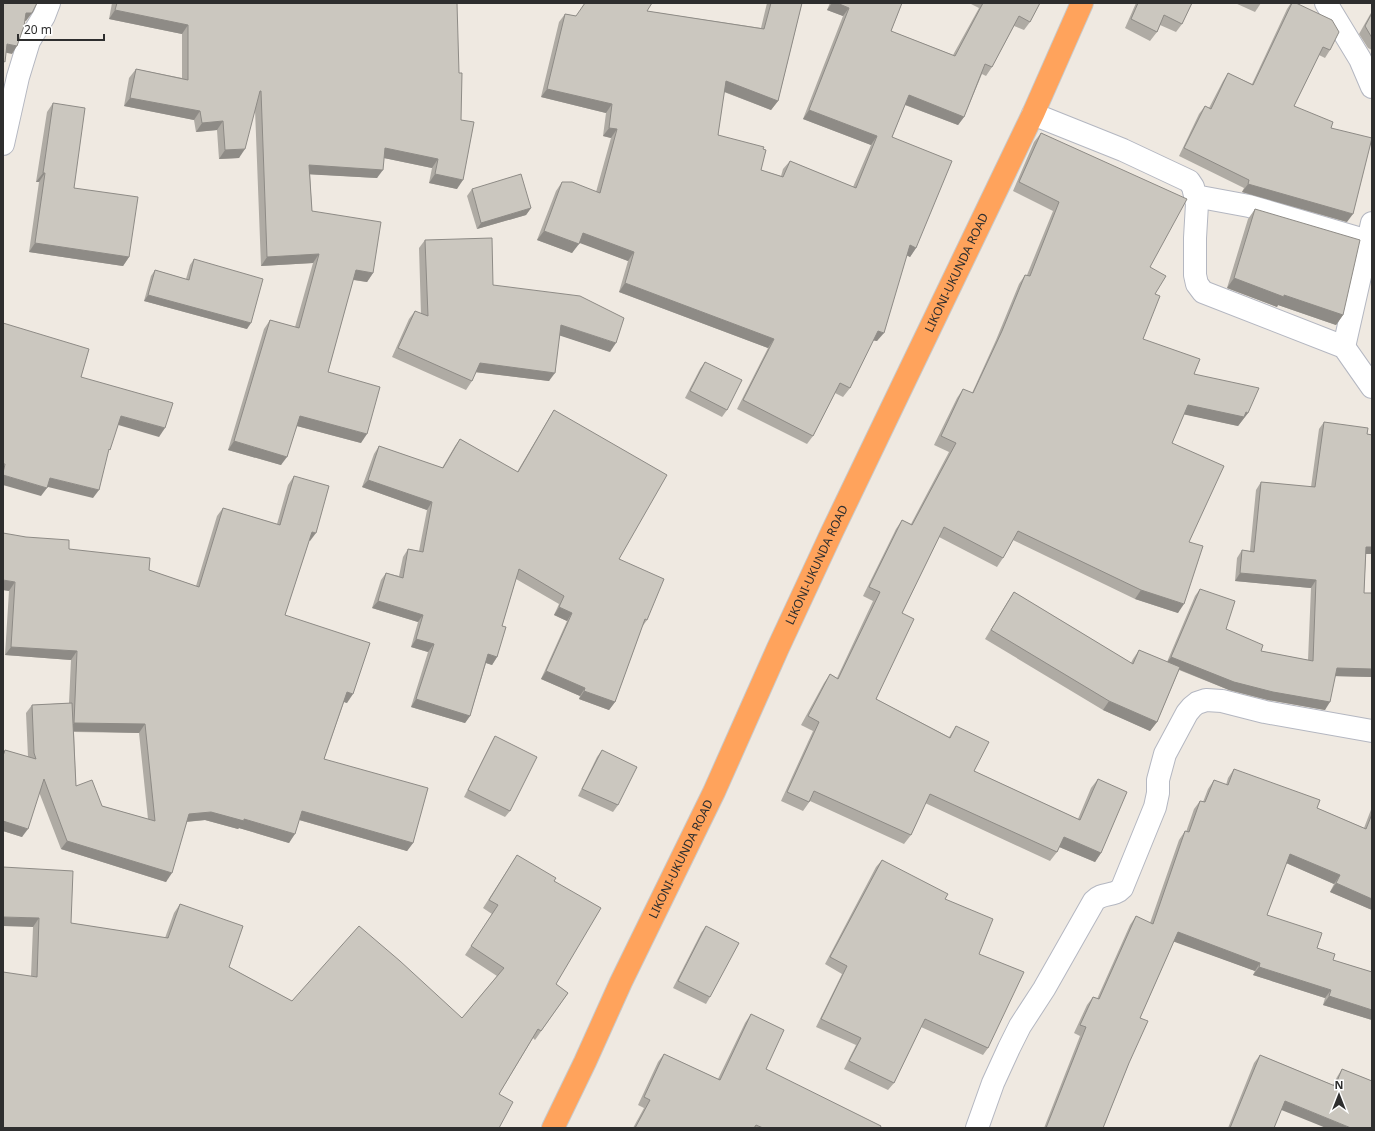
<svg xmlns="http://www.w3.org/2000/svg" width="1375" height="1131" viewBox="0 0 1375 1131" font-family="'Noto Sans',sans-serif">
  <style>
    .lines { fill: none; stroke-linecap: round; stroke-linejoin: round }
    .street-casing { stroke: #b4b7c1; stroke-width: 24 }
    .highway-casing { stroke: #c9c9c9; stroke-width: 24 }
    .street { stroke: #fff; stroke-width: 22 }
    .highway { stroke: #ffa35c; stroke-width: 22 }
    .wall { fill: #afaba4; fill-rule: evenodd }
    .shaded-wall { fill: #8e8b86 }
    .building { fill: #cbc7bf; stroke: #8e8b86 }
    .labels { text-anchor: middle; stroke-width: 3; stroke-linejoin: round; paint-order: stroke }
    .street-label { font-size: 12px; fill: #2e2e2e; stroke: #fff }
  </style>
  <rect width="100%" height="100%" fill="#efe9e1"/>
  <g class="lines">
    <g class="street-casing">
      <g id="street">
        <path d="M1326 3 1360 59 1372 87"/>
        <path d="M1033 114 1123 150 1189 181 1193 187 1197 204 1195 238V275L1197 284 1203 292 1344 347 1372 387"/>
        <path d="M3 144 18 77 29 41 44 16 49 3"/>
        <path d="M1195 196 1249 206 1368 241"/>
        <path d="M1344 347 1372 223"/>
        <path d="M977 1128 993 1083 1009 1048 1020 1026 1044 989 1094 901C1102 892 1114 897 1122 888L1155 807 1158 793V780L1165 754 1187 713 1192 707 1197 703 1206 700 1222 701 1265 712 1372 731"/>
      </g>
    </g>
    <g class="highway-casing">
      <g id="highway">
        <path id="s1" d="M553 1128 585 1062 621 982 714 792 778 648 832 532 1033 114 1082 3"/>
      </g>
    </g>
    <use href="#street" class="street"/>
    <use href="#highway" class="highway"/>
  </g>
  <g class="wall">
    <path d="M112 3H457V189L429 183 432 168 384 158 377 178 310 174 312 211 373 273 367 282 353 280 328 372 361 443 297 426 281 465 228 450 264 329 270 320 295 327 313 263 261 266 255 109 239 158 219 159 217 130 196 132 194 120 124 106 129 78 136 69 182 78V34L109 19Z"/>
    <path d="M767 3H802L778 101 771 110 724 92 718 135 761 170 781 176 783 169 790 161 853 187 871 145 803 119 843 16 827 10 830 3H902L891 31 953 55 979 8 969 3H1040L1030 22 1024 30 1014 26 992 67 986 76 982 74 964 117 958 125 905 105 892 137 916 248 910 257 907 255 877 341 873 340 850 388 843 397 835 393 813 436 807 444 737 409 768 348 619 292 628 261 579 242 572 253 537 240 556 191 562 182 596 192 611 138 603 136 606 113 541 97 559 22 565 14 576 16 647 11 761 28Z"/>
    <path d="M1136 3H1192L1182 24 1176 32 1160 25 1157 32 1150 41 1125 28Z"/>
    <path d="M1235 3H1261L1255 12Z"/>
    <path d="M1291 3H1296L1330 50 1325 58 1319 55 1294 106 1331 128 1347 222 1242 192 1244 188 1179 156 1199 114 1205 106 1209 108 1223 81 1228 73 1252 84 1287 9Z"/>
    <path d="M1372 11V50L1368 48 1359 34Z"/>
    <path d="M53 103 74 188 129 257 123 266 29 252 39 182H36L47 112Z"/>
    <path d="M1041 133 1150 267 1155 294 1143 339 1194 374 1248 413 1238 426 1184 414 1172 443 1189 542 1178 613 1135 599 1013 540 1003 558 997 567 939 537 902 613 876 699 949 737 956 726 974 771 1078 819 1091 788 1098 779 1101 853 1095 862 1059 847 1057 852 1050 861 925 803 911 835 904 844 810 801 803 811 781 801 813 731 801 725 824 683 830 674 837 678 873 601 863 596 896 529 902 520 911 524 949 452 934 445 957 398 963 389 972 393 996 340 1019 284 1025 275H1027L1053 211 1013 191 1034 142Z"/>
    <path d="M472 189 531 208 526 215 477 229 467 196Z"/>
    <path d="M1255 209 1343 315 1336 325 1278 305 1277 307 1227 288 1248 219Z"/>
    <path d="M425 240 493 285 610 352 560 335 549 381 476 372 472 381 466 390 392 357 409 319 415 311 421 314 419 248Z"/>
    <path d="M194 259 247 329 144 301 151 276 155 270 186 279 190 265Z"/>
    <path d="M705 362 727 410 722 417 685 398 700 369Z"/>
    <path d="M554 410 619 559 647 620 642 627 615 702 609 710 579 699 580 696 541 679 567 621 554 615 559 604 516 579 502 626 497 657 492 665 486 663 470 716 465 723 411 707 428 652 411 647 418 622 372 608 381 580 386 573 399 576 403 557 408 549 419 551 427 510 362 487 374 454 379 446 442 468 455 446 460 439 517 472 549 418Z"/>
    <path d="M1324 422 1367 434 1372 435V554H1366L1364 593H1372V677L1335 676 1325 710 1268 700 1229 690 1179 670 1157 722 1150 731 1103 710 985 639 1008 601 1014 592 1131 663 1133 659 1139 650 1167 662 1195 596 1200 589 1226 629 1261 651 1308 660 1311 588 1235 581 1237 558 1242 550 1250 551 1256 490 1261 482 1311 487 1319 429Z"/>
    <path d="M294 476 310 541H309L285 615 347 703 344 702 324 759 413 843 407 851 299 820 289 843 239 828 238 829 205 820 187 822 166 882 61 849 39 792 22 837 3 831V753L5 750 28 757 26 713 32 705 69 703 71 660 5 655 9 591 3 590 69 549 149 570 196 586 217 516 223 508 277 524 288 485ZM74 732 139 733 148 819 102 806 76 786Z"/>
    <path d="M495 736 510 811 505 817 464 797 491 743Z"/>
    <path d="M602 750 618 805 613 812 578 796 597 757Z"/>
    <path d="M1234 769 1317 808 1364 828 1372 807V910L1330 892 1334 884 1286 863 1267 915 1317 948 1333 960 1372 972V1020L1323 1005 1325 998 1253 975 1255 971 1174 941 1140 1018 1129 1063 1103 1128H1044L1080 1036 1074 1033 1087 1005 1093 997 1097 999 1130 925 1136 916 1150 923 1179 840 1185 831 1186 832 1194 809 1200 801 1203 802 1208 789 1214 780 1226 785 1228 778Z"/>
    <path d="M517 855 554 881 556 984 568 993 535 1040 533 1038 499 1094 31 976 33 927 3 867 71 923 165 938 174 913 180 904 229 967 292 1001 462 1018 497 976 465 955 492 914 483 908Z"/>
    <path d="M882 860 945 899 979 954 988 1048 983 1055 921 1027 894 1083 888 1090 844 1069 856 1045 816 1027 842 974 825 964 876 867Z"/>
    <path d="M706 926 710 997 706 1004 673 988 701 933Z"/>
    <path d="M751 1014 766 1069 880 1128H633L644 1108 638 1105 658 1062 664 1054 718 1079 745 1023Z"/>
    <path d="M1260 1055 1333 1085 1337 1077 1342 1069 1372 1081 1281 1110 1274 1128H1228L1254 1063Z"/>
  </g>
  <g class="shaded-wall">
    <path d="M832 3H837L849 8 843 16 827 10Z"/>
    <path d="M115 10 188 25 182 34 109 19Z"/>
    <path d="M26 13H32L26 21 21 20Z"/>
    <path d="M7 44 17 46 12 54 3 52Z"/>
    <path d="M726 81 778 101 771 110 720 90Z"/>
    <path d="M547 89 612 104 606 113 541 97Z"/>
    <path d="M909 95 964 117 958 125 903 104Z"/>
    <path d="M130 98 200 111 194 120 124 106Z"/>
    <path d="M809 110 877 136 871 145 803 119Z"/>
    <path d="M223 121 217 130 196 132 202 123Z"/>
    <path d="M609 128 617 129 611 138 603 136Z"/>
    <path d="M385 148 438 159 432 168 379 157Z"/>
    <path d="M245 149 239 158 219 159 225 150Z"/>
    <path d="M309 165 383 170 377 178 303 174Z"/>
    <path d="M43 173H45L39 182H36Z"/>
    <path d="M435 174 463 180 457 189 429 183Z"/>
    <path d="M1248 184 1353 214 1347 222 1242 192Z"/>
    <path d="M531 208 526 215 477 229 481 223Z"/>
    <path d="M544 231 579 244 572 253 537 240Z"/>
    <path d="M583 233 634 252 628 261 577 242Z"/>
    <path d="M35 243 129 257 123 266 29 252Z"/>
    <path d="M910 245 916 248 910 257 904 254Z"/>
    <path d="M319 254 313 263 261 266 267 257Z"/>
    <path d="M356 270 373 273 367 282 349 279Z"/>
    <path d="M1234 278 1284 295 1343 315 1336 325 1278 305 1277 307 1227 288Z"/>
    <path d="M625 283 774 339 768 348 619 292Z"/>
    <path d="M148 295 251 323 247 329 144 301Z"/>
    <path d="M561 325 616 343 610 352 555 334Z"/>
    <path d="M878 331 884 333 877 341 871 340Z"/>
    <path d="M480 363 555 373 549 381 474 372Z"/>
    <path d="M1188 405 1248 413 1238 426 1182 414Z"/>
    <path d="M121 416 165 428 159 437 115 424Z"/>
    <path d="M300 416 367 434 361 443 293 425Z"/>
    <path d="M234 441 287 457 281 465 228 450Z"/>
    <path d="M3 475 47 488 41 496 3 485Z"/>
    <path d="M50 478 99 490 93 498 44 486Z"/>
    <path d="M368 480 432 502 427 510 362 487Z"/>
    <path d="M312 532 316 533 310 541 306 540Z"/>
    <path d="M1366 547H1372V554H1361Z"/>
    <path d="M1240 573 1316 580 1311 588 1235 581Z"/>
    <path d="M3 580 15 582 9 591 3 590Z"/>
    <path d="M1141 590 1184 604 1178 613 1135 599Z"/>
    <path d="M378 601 423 615 418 622 372 608Z"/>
    <path d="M559 607 572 613 567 621 554 615Z"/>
    <path d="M416 639 434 644 428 652 411 647Z"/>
    <path d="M11 647 77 651 71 660 5 655Z"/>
    <path d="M488 654 497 657 492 665 483 662Z"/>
    <path d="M1171 657 1330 702 1325 710 1268 700 1229 690 1166 664Z"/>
    <path d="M1337 668 1372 669V677L1331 676Z"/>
    <path d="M546 671 585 688 580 696 541 679Z"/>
    <path d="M584 691 615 702 609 710 579 699Z"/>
    <path d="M347 692 353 694 347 703 341 701Z"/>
    <path d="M416 699 470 716 465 723 411 707Z"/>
    <path d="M1109 701 1157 722 1150 731 1103 710Z"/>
    <path d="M74 723 145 724 139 733 68 731Z"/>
    <path d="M302 811 413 843 407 851 296 819Z"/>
    <path d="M211 812 244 819 295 834 289 843 239 828 238 829 205 820 183 822 189 814Z"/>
    <path d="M3 821 28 829 22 837 3 831Z"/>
    <path d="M1064 837 1101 853 1095 862 1057 846Z"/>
    <path d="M67 841 172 873 166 882 61 849Z"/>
    <path d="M1290 854 1340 875 1334 884 1284 862Z"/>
    <path d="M1336 883 1372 899V910L1330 892Z"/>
    <path d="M3 917 39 918 33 927 3 926Z"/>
    <path d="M1178 932 1260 963 1255 971 1172 941Z"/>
    <path d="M1259 967 1331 990 1325 998 1253 975Z"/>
    <path d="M1329 996 1372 1010V1020L1323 1005Z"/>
    <path d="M1285 1101 1351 1128H1326L1279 1109Z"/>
  </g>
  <g class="building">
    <path d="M3 3H37L32 13H26L24 26 17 46 7 44 5 62 3 61Z"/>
    <path d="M117 3H457L459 73H462L461 120 474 122 463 180 435 174 438 159 385 148 383 170 309 165 312 211 381 222 373 273 356 270 328 372 380 387 367 434 300 416 287 457 234 441 270 320 299 328 319 254 267 257 261 91H260L245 149 225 150 223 121 202 123 200 111 130 98 136 69 188 80V25L115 10Z"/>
    <path d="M585 3H652L647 11 764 29 771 3H802L778 101 726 81 718 135 764 147 763 149 766 150 761 170 783 177 790 161 856 188 877 136 809 110 849 8 837 3H902L891 31 955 56 983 3H1040L1030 22 1019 16 992 67 985 64 964 117 909 95 892 137 952 161 916 248 910 245 884 333 878 331 850 388 840 383 813 436 743 400 774 339 625 283 634 252 583 233 579 244 544 231 562 182H572L600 193 617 129 609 128 612 104 547 89 565 14 576 16Z"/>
    <path d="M1138 3H1192L1182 24 1164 15 1157 32 1131 19Z"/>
    <path d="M1292 3H1296L1332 20 1339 32 1330 50 1323 47 1294 106 1333 122 1331 128 1372 138 1353 214 1248 184 1249 180 1184 148 1205 106 1211 109 1228 73 1253 85Z"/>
    <path d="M1372 13V38L1365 26Z"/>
    <path d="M53 103 85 108 74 188 138 197 129 257 35 243 45 173H43Z"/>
    <path d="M1041 133 1187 199 1150 267 1166 276 1155 294 1160 296 1143 339 1200 359 1194 374 1259 388 1248 413 1246 412 1244 417 1188 405 1172 443 1224 466 1189 542 1203 546 1184 604 1141 590 1018 531 1003 558 944 527 902 613 914 619 876 699 950 738 956 726 989 742 974 771 1080 820 1098 779 1127 792 1101 853 1064 837 1057 852 930 794 911 835 814 791 809 802 787 792 819 722 808 716 830 674 838 679 880 592 869 587 902 520 912 525 956 443 941 436 963 389 973 393 1002 331 1025 275 1030 276 1059 202 1019 182Z"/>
    <path d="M521 174 531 208 481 223 472 189Z"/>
    <path d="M1255 209 1360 240 1343 315 1284 295V297L1234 278Z"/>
    <path d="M492 238 493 285 580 296 624 318 616 343 561 325 555 373 480 363 472 381 398 348 415 311 428 316 425 240Z"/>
    <path d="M194 259 263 279 251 323 148 295 155 270 189 280Z"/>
    <path d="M3 323 89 349 81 377 173 403 165 428 121 416 110 450 109 449 99 490 50 478 47 488 3 475V473L5 464H3Z"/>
    <path d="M705 362 742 380 727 410 690 391Z"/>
    <path d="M554 410 667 475 619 559 664 579 647 620 645 619 615 702 584 691 585 688 546 671 572 613 559 607 564 596 519 569 502 626 506 627 497 657 488 654 470 716 416 699 434 644 416 639 423 615 378 601 386 573 403 578 408 549 423 552 432 502 368 480 379 446 443 468 460 439 518 472Z"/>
    <path d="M1324 422 1368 428 1367 434 1372 435V547H1366L1364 593H1372V669L1337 668 1330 702 1273 692 1234 682 1171 657 1200 589 1235 601 1226 629 1263 645 1261 651 1313 661 1316 580 1240 573 1242 550 1254 552 1261 482 1315 487Z"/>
    <path d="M294 476 329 486 316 533 312 532 285 615 370 643 353 694 347 692 324 759 428 788 413 843 302 811 295 834 244 819V821L211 812 189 814 172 873 67 841 44 779 28 829 3 821V756L5 750 36 759 34 753 32 705 72 703 76 786 92 780 102 806 155 821 145 724 74 723 77 651 11 647 15 582 3 580V533L26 537 69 540V549L150 558 149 570 199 587 223 508 280 525Z"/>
    <path d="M1014 592 1133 664 1139 650 1180 667 1157 722 1109 701 991 630Z"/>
    <path d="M495 736 537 757 510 811 468 790Z"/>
    <path d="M602 750 637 767 618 805 582 789Z"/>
    <path d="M1234 769 1320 800 1317 808 1366 829 1372 814V899L1336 883 1340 875 1290 854 1267 915 1322 933 1317 948 1335 954 1333 960 1372 972V1010L1329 996 1331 990 1259 967 1260 963 1178 932 1140 1018 1148 1021 1129 1063 1103 1128H1046L1086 1027 1080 1025 1093 997 1099 999 1136 916 1153 924 1185 831 1189 832 1200 801 1205 802 1214 780 1228 785Z"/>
    <path d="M517 855 556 878 554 881 601 908 556 984 568 993 541 1031 538 1029 499 1094 513 1102 499 1128H3V972L37 977 39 918 3 917V867L73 871 71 923 168 938 180 904 243 926 229 967 292 1001 359 926 400 961 462 1018 504 968 471 946 498 905 489 900Z"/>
    <path d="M882 860 948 894 945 899 993 919 979 954 1024 972 988 1048 925 1019 894 1083 849 1061 861 1038 821 1019 847 966 830 957Z"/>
    <path d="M706 926 739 943 710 997 678 981Z"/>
    <path d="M751 1014 784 1030 766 1069 881 1126 880 1128H763L756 1125 754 1128H635L650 1100 644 1097 664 1054 720 1080Z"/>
    <path d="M1260 1055 1335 1086 1342 1069 1372 1081V1128H1351L1285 1101 1274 1128H1230Z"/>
  </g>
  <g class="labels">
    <g class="street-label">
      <text dy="4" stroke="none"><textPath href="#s1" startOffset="946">LIKONI-UKUNDA ROAD</textPath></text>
      <text dy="4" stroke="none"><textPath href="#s1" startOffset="622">LIKONI-UKUNDA ROAD</textPath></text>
      <text dy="4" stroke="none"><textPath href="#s1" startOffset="298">LIKONI-UKUNDA ROAD</textPath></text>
    </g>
  </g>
  <rect width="1375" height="1131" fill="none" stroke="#2e2e2e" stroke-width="8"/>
  <g transform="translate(1339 1095)" stroke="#ffffff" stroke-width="3" paint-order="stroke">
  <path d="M0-3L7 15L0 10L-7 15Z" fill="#2e2e2e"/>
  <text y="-6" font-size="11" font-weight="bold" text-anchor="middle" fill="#2e2e2e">N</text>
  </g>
  <path d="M18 34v6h86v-6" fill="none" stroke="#2e2e2e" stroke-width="2"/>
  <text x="24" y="34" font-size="12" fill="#2e2e2e" stroke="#ffffff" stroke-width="3" paint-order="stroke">20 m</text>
</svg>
